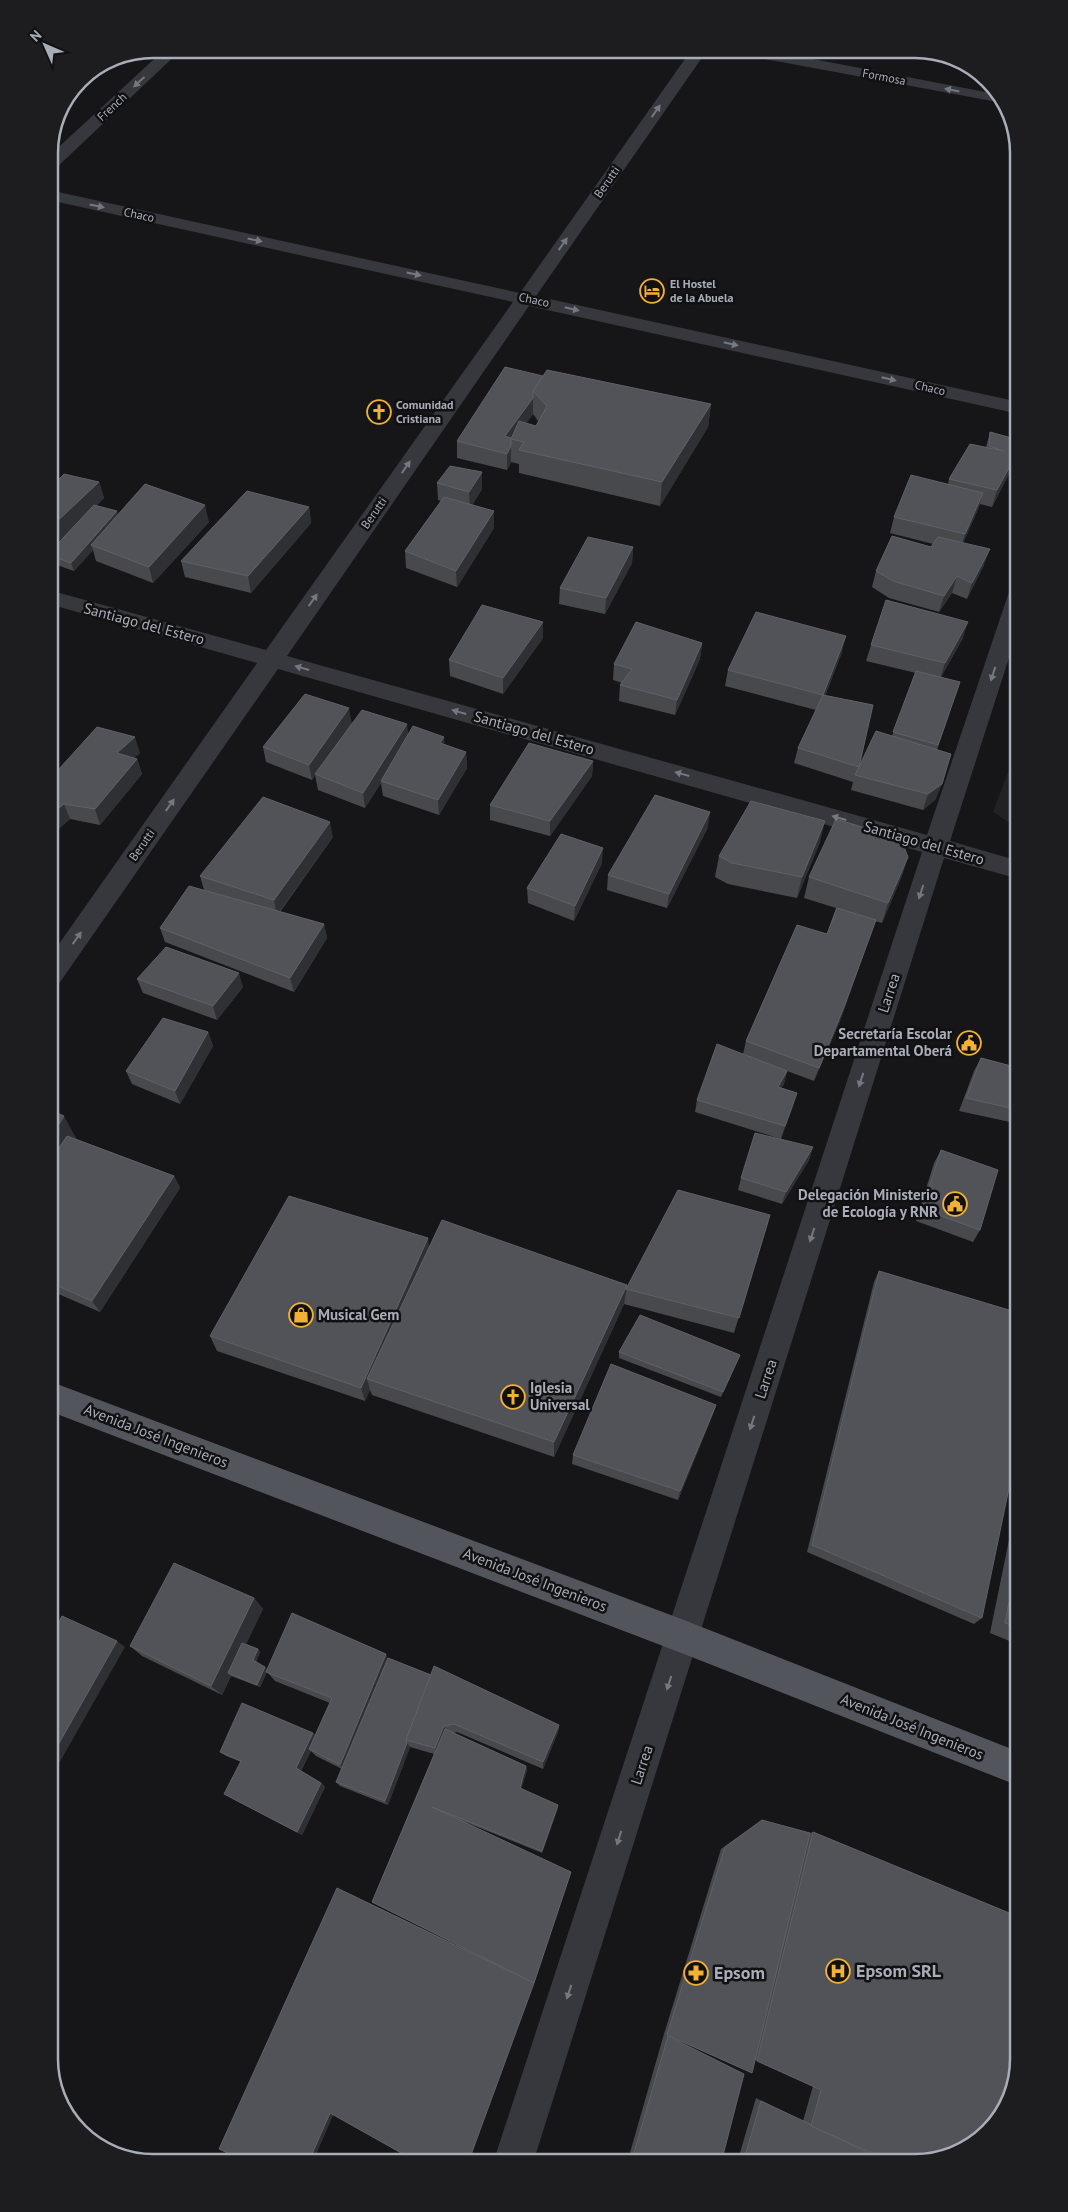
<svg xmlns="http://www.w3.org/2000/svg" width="1068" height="2212" viewBox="0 0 1068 2212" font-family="'PT Sans',sans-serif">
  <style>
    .built { fill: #222225 }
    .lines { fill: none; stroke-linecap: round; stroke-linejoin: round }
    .minor { fill: #37383d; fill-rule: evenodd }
    .major { fill: #53555c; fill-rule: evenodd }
    .wall { fill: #47494d; fill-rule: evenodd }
    .shaded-wall { fill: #2f3033 }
    .building { fill: #525359; stroke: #5f6168 }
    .oneway { fill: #757881 }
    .labels { text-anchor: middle; stroke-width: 5; stroke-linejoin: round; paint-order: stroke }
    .far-street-label { font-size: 12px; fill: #a8adb8; stroke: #111113 }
    .far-poi-label { font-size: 12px; font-weight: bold; fill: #a8adb8; stroke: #111113; text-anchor: start }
    .street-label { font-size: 15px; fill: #a8adb8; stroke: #111113 }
    .poi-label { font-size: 15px; font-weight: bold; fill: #a8adb8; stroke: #111113; text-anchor: end }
    .near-poi-label { font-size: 18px; font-weight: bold; fill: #a8adb8; stroke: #111113; text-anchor: start }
    .rim { fill: none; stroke: #a8adb8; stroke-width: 2.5 }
  </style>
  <rect width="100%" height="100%" fill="#161618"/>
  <path class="built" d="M1019 743V829L993 812Z"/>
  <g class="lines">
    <g class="minor">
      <path d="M165 49H182L55 169 49 170V156Z"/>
      <path d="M692 49H708L536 296 1019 402V414L529 306 287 656 927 835 1008 595 1011 590 1019 588V627L950 841 1019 861V879L944 858 533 2163H493L922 852 278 669 58 985 49 989V958L257 663 49 604V590L266 650 513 302 49 200V190L520 293Z"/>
      <path d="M729 49H761L996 94 1003 103 737 54Z"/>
    </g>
    <path class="major" d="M49 1381 684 1620 1019 1752V1786L684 1654 49 1411Z"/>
  </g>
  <g class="wall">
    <path d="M543 376 711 404 708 427 660 506 519 473V464L511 462 507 470 457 458V441ZM533 414 538 421 536 426 526 423Z"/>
    <path d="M990 432 1019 440V472L1011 470 992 507 980 504 978 509 963 543 984 565 967 599 952 593 939 612 889 598 872 587 876 571 931 547 933 544 890 533 894 517 948 484 949 479 986 447Z"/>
    <path d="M482 472V489L472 505 494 528 457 587 406 568 405 551 441 501 438 500 437 483Z"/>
    <path d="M99 482 104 498 96 506 118 514 209 522 153 583 96 561 93 550 74 571 51 563 49 557V553L70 530Z"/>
    <path d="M309 507 311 523 251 593 185 577 181 561Z"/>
    <path d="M633 547 632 563 605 614 559 604 560 588Z"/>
    <path d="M543 638 503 694 450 676 449 660Z"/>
    <path d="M963 638 941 677 960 682 937 750 936 799 923 810 851 790 853 782 794 763 798 748 816 710 725 686 728 670 842 652 825 696 859 766 892 736 916 673 866 661 871 645Z"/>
    <path d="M702 643 700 659 675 715 619 701 620 685 622 683 613 680 614 664Z"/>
    <path d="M408 735 445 745 466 752 467 768 439 815 383 796 381 783 365 808 318 790 315 775 312 780 266 762 263 747Z"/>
    <path d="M140 753 134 758 137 759 142 774 100 825 70 819 49 837V780Z"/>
    <path d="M593 761 592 776 550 836 490 820V805Z"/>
    <path d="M708 827 667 908 607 890 608 875Z"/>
    <path d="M333 837 280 912 324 924 327 938 294 992 165 942 160 928 204 890 200 876Z"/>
    <path d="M820 842 797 898 728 884 715 877 719 856Z"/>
    <path d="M908 857 901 878 882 923 875 921 840 1021 814 1081 787 1071 784 1084 781 1088 797 1093 781 1139 695 1112 697 1100 743 1054 746 1041 827 934 836 908 804 898 809 877Z"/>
    <path d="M602 863 574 921 528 903 527 888Z"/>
    <path d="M137 979 243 987 217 1020 143 993Z"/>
    <path d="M208 1032 213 1046 180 1104 132 1084 126 1071Z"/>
    <path d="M981 1058 1019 1068V1124L959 1111 974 1071Z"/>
    <path d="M49 1109 76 1138V1139L174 1176 180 1188 100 1312 49 1290Z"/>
    <path d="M813 1147 809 1160 782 1204 738 1190 741 1178Z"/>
    <path d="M941 1150 980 1230 973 1242 916 1221 934 1163Z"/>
    <path d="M770 1215 734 1333 624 1304 626 1289Z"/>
    <path d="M429 1248 627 1285 624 1304 554 1457 372 1395 370 1390 365 1401 217 1351 210 1336Z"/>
    <path d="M879 1271 982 1618 974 1624 807 1552 874 1282Z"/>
    <path d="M619 1352 740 1355 721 1397 619 1358Z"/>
    <path d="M716 1405 713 1414 678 1500 572 1464 573 1455Z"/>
    <path d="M1019 1491V1645L990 1633Z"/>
    <path d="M254 1598 263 1609 246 1644 258 1649 260 1652 256 1662 267 1669 388 1658 559 1725 558 1732 543 1769 457 1732 453 1733 526 1766 527 1770 521 1788 558 1808 542 1853 465 1822 534 1983 333 2115 312 2163H249L337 1888 512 1972 372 1902 434 1754 410 1747 388 1805 340 1786 336 1782 342 1769 316 1756 311 1751 301 1771 321 1783 325 1787 302 1835 224 1794 241 1762 226 1756 220 1752 313 1733 315 1735 330 1703 275 1681 267 1672 260 1687 231 1676 222 1695 142 1656 130 1646Z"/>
    <path d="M758 1823 810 1833 813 1832 850 2143 865 2150 870 2163H737L756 2098 803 2121 813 2086 755 2060 669 2036 721 2163H627L664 2034 721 1849Z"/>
  </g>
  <g class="shaded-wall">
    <path d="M533 398V414L515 440 505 436Z"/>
    <path d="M711 404 708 427 660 506 662 482Z"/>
    <path d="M511 446V462L507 470V454Z"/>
    <path d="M1017 453 1011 470 992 507 997 490Z"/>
    <path d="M482 472V489L470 509 469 492Z"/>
    <path d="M99 482 104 498 49 551V529Z"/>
    <path d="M983 493 978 509 960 551 965 534Z"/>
    <path d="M205 505 209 522 153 583 149 567Z"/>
    <path d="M309 507 311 523 251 593 248 576Z"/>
    <path d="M117 511 120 519 91 545 93 550 74 571 71 563Z"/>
    <path d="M494 511V528L457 587 456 571Z"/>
    <path d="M633 547 632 563 605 614 606 598Z"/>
    <path d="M990 549 984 565 967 599 972 583Z"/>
    <path d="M957 576 952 593 939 612 944 596Z"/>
    <path d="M543 622V638L503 694V678Z"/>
    <path d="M968 622 963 638 940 679 945 663Z"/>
    <path d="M846 636 842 652 819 711 823 695Z"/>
    <path d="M702 643 700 659 675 715 677 700Z"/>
    <path d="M349 708 352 724 312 780 309 765Z"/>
    <path d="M407 724 409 740 381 781V783L365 808 363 793Z"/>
    <path d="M135 737 140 753 123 768 117 753Z"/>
    <path d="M444 737 445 752 440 743Z"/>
    <path d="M466 752 467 768 439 815 438 800Z"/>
    <path d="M137 759 142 774 100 825 95 809Z"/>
    <path d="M593 761 592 776 550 836V821Z"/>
    <path d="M942 784 936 799 923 810 928 794Z"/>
    <path d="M64 804 70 819 49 837V816Z"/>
    <path d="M710 812 708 827 667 908 669 894Z"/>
    <path d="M825 821 820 842 797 898 802 877Z"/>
    <path d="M330 822 333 837 277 915 274 900Z"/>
    <path d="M603 848 602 863 574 921 575 906Z"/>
    <path d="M908 857 901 878 882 923 888 903Z"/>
    <path d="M876 920 840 1021 814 1081 819 1068Z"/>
    <path d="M324 924 327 938 294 992 290 978Z"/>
    <path d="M239 973 243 987 217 1020 213 1006Z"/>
    <path d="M208 1032 213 1046 180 1104 175 1091Z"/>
    <path d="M787 1071 784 1084 774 1100 778 1087Z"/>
    <path d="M797 1093 793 1107 781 1139 785 1126Z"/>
    <path d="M64 1116 76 1138 49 1182V1140Z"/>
    <path d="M813 1147 809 1160 782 1204 786 1192Z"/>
    <path d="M174 1176 180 1188 100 1312 92 1301Z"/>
    <path d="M428 1238 430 1254 367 1379 370 1390 365 1401 361 1388Z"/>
    <path d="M627 1285 624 1304 554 1457V1442Z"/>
    <path d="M716 1405 713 1414 678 1500 680 1491Z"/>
    <path d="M254 1598 263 1609 231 1675 228 1673 231 1676 222 1695 211 1686Z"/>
    <path d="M117 1641 125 1647 49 1781V1761Z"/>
    <path d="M258 1649 260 1652 256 1663 253 1660Z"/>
    <path d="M386 1654 390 1664 347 1772 340 1765Z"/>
    <path d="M265 1667 268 1670 260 1687 257 1685Z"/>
    <path d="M559 1725 558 1732 543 1769V1762Z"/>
    <path d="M444 1726 447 1734 438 1755 435 1748Z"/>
    <path d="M313 1733 317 1737 309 1749 311 1751 300 1772 296 1768Z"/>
    <path d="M407 1743 410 1747 388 1805 385 1801Z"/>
    <path d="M526 1766 527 1770 521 1791 520 1788Z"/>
    <path d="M321 1783 325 1787 302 1835 297 1832Z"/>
    <path d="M558 1805V1808L542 1853V1851Z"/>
    <path d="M337 1888 534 1982V1983Z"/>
    <path d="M756 2098 803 2121 761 2101Z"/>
    <path d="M336 2108 312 2163H308L330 2113Z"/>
    <path d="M341 2155 356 2163H344L337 2159Z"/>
  </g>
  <g class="building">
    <path d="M505 367 543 376 533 391V398L505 436 511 438V446L507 454 457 441Z"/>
    <path d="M547 370 711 404 662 482 519 450 524 442 511 439 519 421 536 426 547 406 533 391Z"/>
    <path d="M990 432 1019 440V454L1017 453 997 490 949 479 970 444 1004 451 989 446Z"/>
    <path d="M450 466 482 472 469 492 437 483Z"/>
    <path d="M64 474 99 482 49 529V490Z"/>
    <path d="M911 475 983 493 965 534 894 517Z"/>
    <path d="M145 484 205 505 149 567 91 545Z"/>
    <path d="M247 491 309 507 248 576 181 561Z"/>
    <path d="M444 497 494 511 456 571 405 551Z"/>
    <path d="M94 505 117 511 71 563 49 555V553Z"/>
    <path d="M892 536 931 547 938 537 990 549 972 583 957 576 944 596 893 581 876 571Z"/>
    <path d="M588 537 633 547 606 598 560 588Z"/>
    <path d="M886 600 968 622 945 663 871 645Z"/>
    <path d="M482 605 543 622 503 678 449 660Z"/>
    <path d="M756 612 846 636 823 695 873 705 859 767 798 748 823 695 728 670Z"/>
    <path d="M636 622 702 643 677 700 620 685 632 669 614 664Z"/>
    <path d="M916 671 960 682 938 745 893 732Z"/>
    <path d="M305 694 349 708 309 765 263 747Z"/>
    <path d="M362 710 407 724 363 793 315 774Z"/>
    <path d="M413 726 444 737 440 743 466 752 438 800 381 781Z"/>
    <path d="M97 727 135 737 117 753 137 759 95 809 64 804 49 816V780Z"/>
    <path d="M876 731 951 754 942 784 928 794 855 775Z"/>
    <path d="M529 743 593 761 550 821 490 805Z"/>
    <path d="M655 795 710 812 669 894 608 875Z"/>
    <path d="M263 797 330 822 274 900 200 876Z"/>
    <path d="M751 801 825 821 802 877 732 863 719 856Z"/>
    <path d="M836 819 901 839 908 857 888 903 809 877Z"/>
    <path d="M561 834 603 848 575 906 527 888Z"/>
    <path d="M189 886 324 924 290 978 160 928Z"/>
    <path d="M837 908 876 920 844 1007 819 1068 746 1041 797 925 827 934Z"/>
    <path d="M166 947 239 973 213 1006 137 979Z"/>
    <path d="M163 1018 208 1032 175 1091 126 1071Z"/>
    <path d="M717 1044 787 1071 778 1087 797 1093 785 1126 697 1100Z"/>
    <path d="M981 1058 1019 1068V1110L966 1098Z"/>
    <path d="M49 1109 64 1116 49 1140Z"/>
    <path d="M755 1133 813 1147 786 1192 741 1178Z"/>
    <path d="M67 1136 174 1176 92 1301 49 1282V1163Z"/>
    <path d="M941 1150 998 1170 980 1230 922 1209Z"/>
    <path d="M678 1190 770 1215 739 1318 626 1289Z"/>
    <path d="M289 1196 428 1238 361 1388 210 1336Z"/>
    <path d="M442 1220 627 1285 554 1442 367 1379Z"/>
    <path d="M879 1271 1019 1313V1440L982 1618 812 1545Z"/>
    <path d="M640 1315 740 1355 723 1392 619 1352Z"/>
    <path d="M611 1364 716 1405 680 1491 573 1455Z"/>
    <path d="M1019 1551V1628L1005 1623Z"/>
    <path d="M174 1563 254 1598 211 1686 130 1646Z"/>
    <path d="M292 1613 386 1654 340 1765 309 1749 332 1698 266 1672Z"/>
    <path d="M62 1616 117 1641 49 1761V1635L51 1636Z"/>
    <path d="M242 1643 258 1649 253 1660 265 1667 257 1685 228 1673Z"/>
    <path d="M388 1658 431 1675 406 1740 407 1743 385 1801 336 1782Z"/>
    <path d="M434 1666 559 1725 543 1762 454 1724 444 1726 435 1748 406 1740Z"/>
    <path d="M242 1703 313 1733 296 1768 321 1783 297 1832 224 1794 241 1761 220 1752Z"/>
    <path d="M445 1729 526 1766 520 1788 558 1805 542 1851 432 1807 571 1872 534 1983 372 1902Z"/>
    <path d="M762 1820 810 1833 752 2073 667 2035 725 1847Z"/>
    <path d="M813 1832 1019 1917V2015L1003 2112 1002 2117 955 2155 915 2163H895L811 2126 821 2090 757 2061Z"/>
    <path d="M337 1888 534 1983 468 2163H419L330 2113 308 2163H249L219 2149Z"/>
    <path d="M1019 2015V2059L1003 2112Z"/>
    <path d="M668 2036 744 2074 721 2163H631Z"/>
    <path d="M761 2101 812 2125 811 2126 872 2154 870 2163H743Z"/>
    <path d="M337 2159 344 2163H336Z"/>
  </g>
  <defs><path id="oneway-solid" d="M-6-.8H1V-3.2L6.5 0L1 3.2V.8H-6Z" transform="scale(1.25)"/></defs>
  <g class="oneway">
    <use href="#oneway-solid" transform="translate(139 82) rotate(137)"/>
    <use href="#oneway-solid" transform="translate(952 90) rotate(-169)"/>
    <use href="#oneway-solid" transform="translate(656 111) rotate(-55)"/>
    <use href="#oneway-solid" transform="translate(97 206) rotate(12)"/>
    <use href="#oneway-solid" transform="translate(255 240) rotate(12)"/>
    <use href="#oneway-solid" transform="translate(563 244) rotate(-55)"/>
    <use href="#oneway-solid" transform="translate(414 274) rotate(12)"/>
    <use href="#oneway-solid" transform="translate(572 309) rotate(13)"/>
    <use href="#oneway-solid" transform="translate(731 344) rotate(13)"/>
    <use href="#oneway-solid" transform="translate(889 379) rotate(13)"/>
    <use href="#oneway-solid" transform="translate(406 467) rotate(-55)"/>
    <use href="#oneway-solid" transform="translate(313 600) rotate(-55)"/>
    <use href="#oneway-solid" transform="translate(302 668) rotate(-164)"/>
    <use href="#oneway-solid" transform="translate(993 674) rotate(108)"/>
    <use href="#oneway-solid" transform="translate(459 712) rotate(-164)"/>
    <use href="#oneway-solid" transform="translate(682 774) rotate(-164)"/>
    <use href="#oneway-solid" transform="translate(170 805) rotate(-55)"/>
    <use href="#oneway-solid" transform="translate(839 818) rotate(-164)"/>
    <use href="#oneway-solid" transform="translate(921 892) rotate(108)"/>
    <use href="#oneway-solid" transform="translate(77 938) rotate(-55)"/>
    <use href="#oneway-solid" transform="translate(861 1080) rotate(108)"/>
    <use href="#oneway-solid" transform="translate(812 1235) rotate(108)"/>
    <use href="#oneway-solid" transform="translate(752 1423) rotate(108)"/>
    <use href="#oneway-solid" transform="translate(669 1683) rotate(108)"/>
    <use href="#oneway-solid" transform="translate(619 1838) rotate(108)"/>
    <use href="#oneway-solid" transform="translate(569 1992) rotate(108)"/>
  </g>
  <defs>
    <g id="hotel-ring" transform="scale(1.25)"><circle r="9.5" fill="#111113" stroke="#f2b134" stroke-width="1.5"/><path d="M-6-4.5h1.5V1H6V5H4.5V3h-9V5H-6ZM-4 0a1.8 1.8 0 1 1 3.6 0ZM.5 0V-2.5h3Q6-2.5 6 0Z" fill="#f2b134"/></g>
    <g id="church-ring" transform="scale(1.25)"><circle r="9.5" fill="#111113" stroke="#f2b134" stroke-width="1.5"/><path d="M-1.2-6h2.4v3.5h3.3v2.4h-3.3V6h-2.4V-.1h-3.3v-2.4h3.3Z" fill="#f2b134"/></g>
    <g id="civic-ring" transform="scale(1.25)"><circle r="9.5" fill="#111113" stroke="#f2b134" stroke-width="1.5"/><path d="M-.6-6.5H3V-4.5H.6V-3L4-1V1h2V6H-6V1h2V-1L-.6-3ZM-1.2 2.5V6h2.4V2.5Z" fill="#f2b134"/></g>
    <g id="shop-ring" transform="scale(1.25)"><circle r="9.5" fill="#111113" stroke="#f2b134" stroke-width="1.5"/><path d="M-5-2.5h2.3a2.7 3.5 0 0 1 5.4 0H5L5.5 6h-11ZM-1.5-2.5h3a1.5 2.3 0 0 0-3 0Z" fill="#f2b134"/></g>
    <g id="hospital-ring" transform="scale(1.25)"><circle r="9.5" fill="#111113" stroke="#f2b134" stroke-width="1.5"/><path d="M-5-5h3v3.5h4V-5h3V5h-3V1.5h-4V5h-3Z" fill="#f2b134"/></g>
    <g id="pharmacy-ring" transform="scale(1.25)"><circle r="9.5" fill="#111113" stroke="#f2b134" stroke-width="1.5"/><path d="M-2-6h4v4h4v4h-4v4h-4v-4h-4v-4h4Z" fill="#f2b134"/></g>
  </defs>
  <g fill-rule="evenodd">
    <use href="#hotel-ring" x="652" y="291"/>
    <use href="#church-ring" x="379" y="412"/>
    <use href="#civic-ring" x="969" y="1043"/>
    <use href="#civic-ring" x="955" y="1204"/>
    <use href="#shop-ring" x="301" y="1315"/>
    <use href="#church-ring" x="513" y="1397"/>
    <use href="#hospital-ring" x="838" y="1971"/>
    <use href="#pharmacy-ring" x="696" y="1973"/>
  </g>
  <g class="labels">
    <g class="far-street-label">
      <text transform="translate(884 77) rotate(11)" y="4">Formosa</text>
      <text transform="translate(112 107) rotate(-43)" y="4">French</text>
      <text transform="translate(607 182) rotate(-55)" y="4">Berutti</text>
      <text transform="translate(139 215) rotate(12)" y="4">Chaco</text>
      <text transform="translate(534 300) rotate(12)" y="4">Chaco</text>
      <text transform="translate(930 388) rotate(13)" y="4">Chaco</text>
      <text transform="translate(374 513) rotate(-55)" y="4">Berutti</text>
      <text transform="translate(142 845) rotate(-55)" y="4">Berutti</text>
    </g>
    <g class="far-poi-label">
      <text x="670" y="288">El Hostel<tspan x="670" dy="14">de la Abuela</tspan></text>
      <text x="396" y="409">Comunidad<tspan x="396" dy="14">Cristiana</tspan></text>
    </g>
    <g class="street-label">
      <text transform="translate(144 624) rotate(15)" y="5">Santiago del Estero</text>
      <text transform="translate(534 733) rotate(16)" y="5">Santiago del Estero</text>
      <text transform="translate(924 843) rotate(16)" y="5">Santiago del Estero</text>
      <text transform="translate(889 993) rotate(-72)" y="5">Larrea</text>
      <text transform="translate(766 1379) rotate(-72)" y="5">Larrea</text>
      <text transform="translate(156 1436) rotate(21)" y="5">Avenida José Ingenieros</text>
      <text transform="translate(535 1580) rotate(21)" y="5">Avenida José Ingenieros</text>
      <text transform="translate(912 1727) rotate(22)" y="5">Avenida José Ingenieros</text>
      <text transform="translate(642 1765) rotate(-72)" y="5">Larrea</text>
    </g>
    <g class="poi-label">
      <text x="952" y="1039">Secretaría Escolar<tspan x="952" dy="17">Departamental Oberá</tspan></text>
      <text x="938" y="1200">Delegación Ministerio<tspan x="938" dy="17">de Ecología y RNR</tspan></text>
      <text x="318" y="1320" text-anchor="start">Musical Gem</text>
      <text x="530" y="1393" text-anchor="start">Iglesia<tspan x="530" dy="17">Universal</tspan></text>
    </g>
    <g class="near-poi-label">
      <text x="856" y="1977">Epsom SRL</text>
      <text x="714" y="1979">Epsom</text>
    </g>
  </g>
  <path d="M0 0H1068V2212H0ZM153 58H915A95 95 0 0 1 1010 153V2059A95 95 0 0 1 915 2154H153A95 95 0 0 1 58 2059V153A95 95 0 0 1 153 58Z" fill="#1d1d20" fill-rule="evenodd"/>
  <path class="rim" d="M153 58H915A95 95 0 0 1 1010 153V2059A95 95 0 0 1 915 2154H153A95 95 0 0 1 58 2059V153A95 95 0 0 1 153 58Z"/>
  <g transform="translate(45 45) rotate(315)" stroke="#111113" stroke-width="4" paint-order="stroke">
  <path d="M0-4L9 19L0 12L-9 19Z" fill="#a8adb8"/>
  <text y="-8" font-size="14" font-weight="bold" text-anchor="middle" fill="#a8adb8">N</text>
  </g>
</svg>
